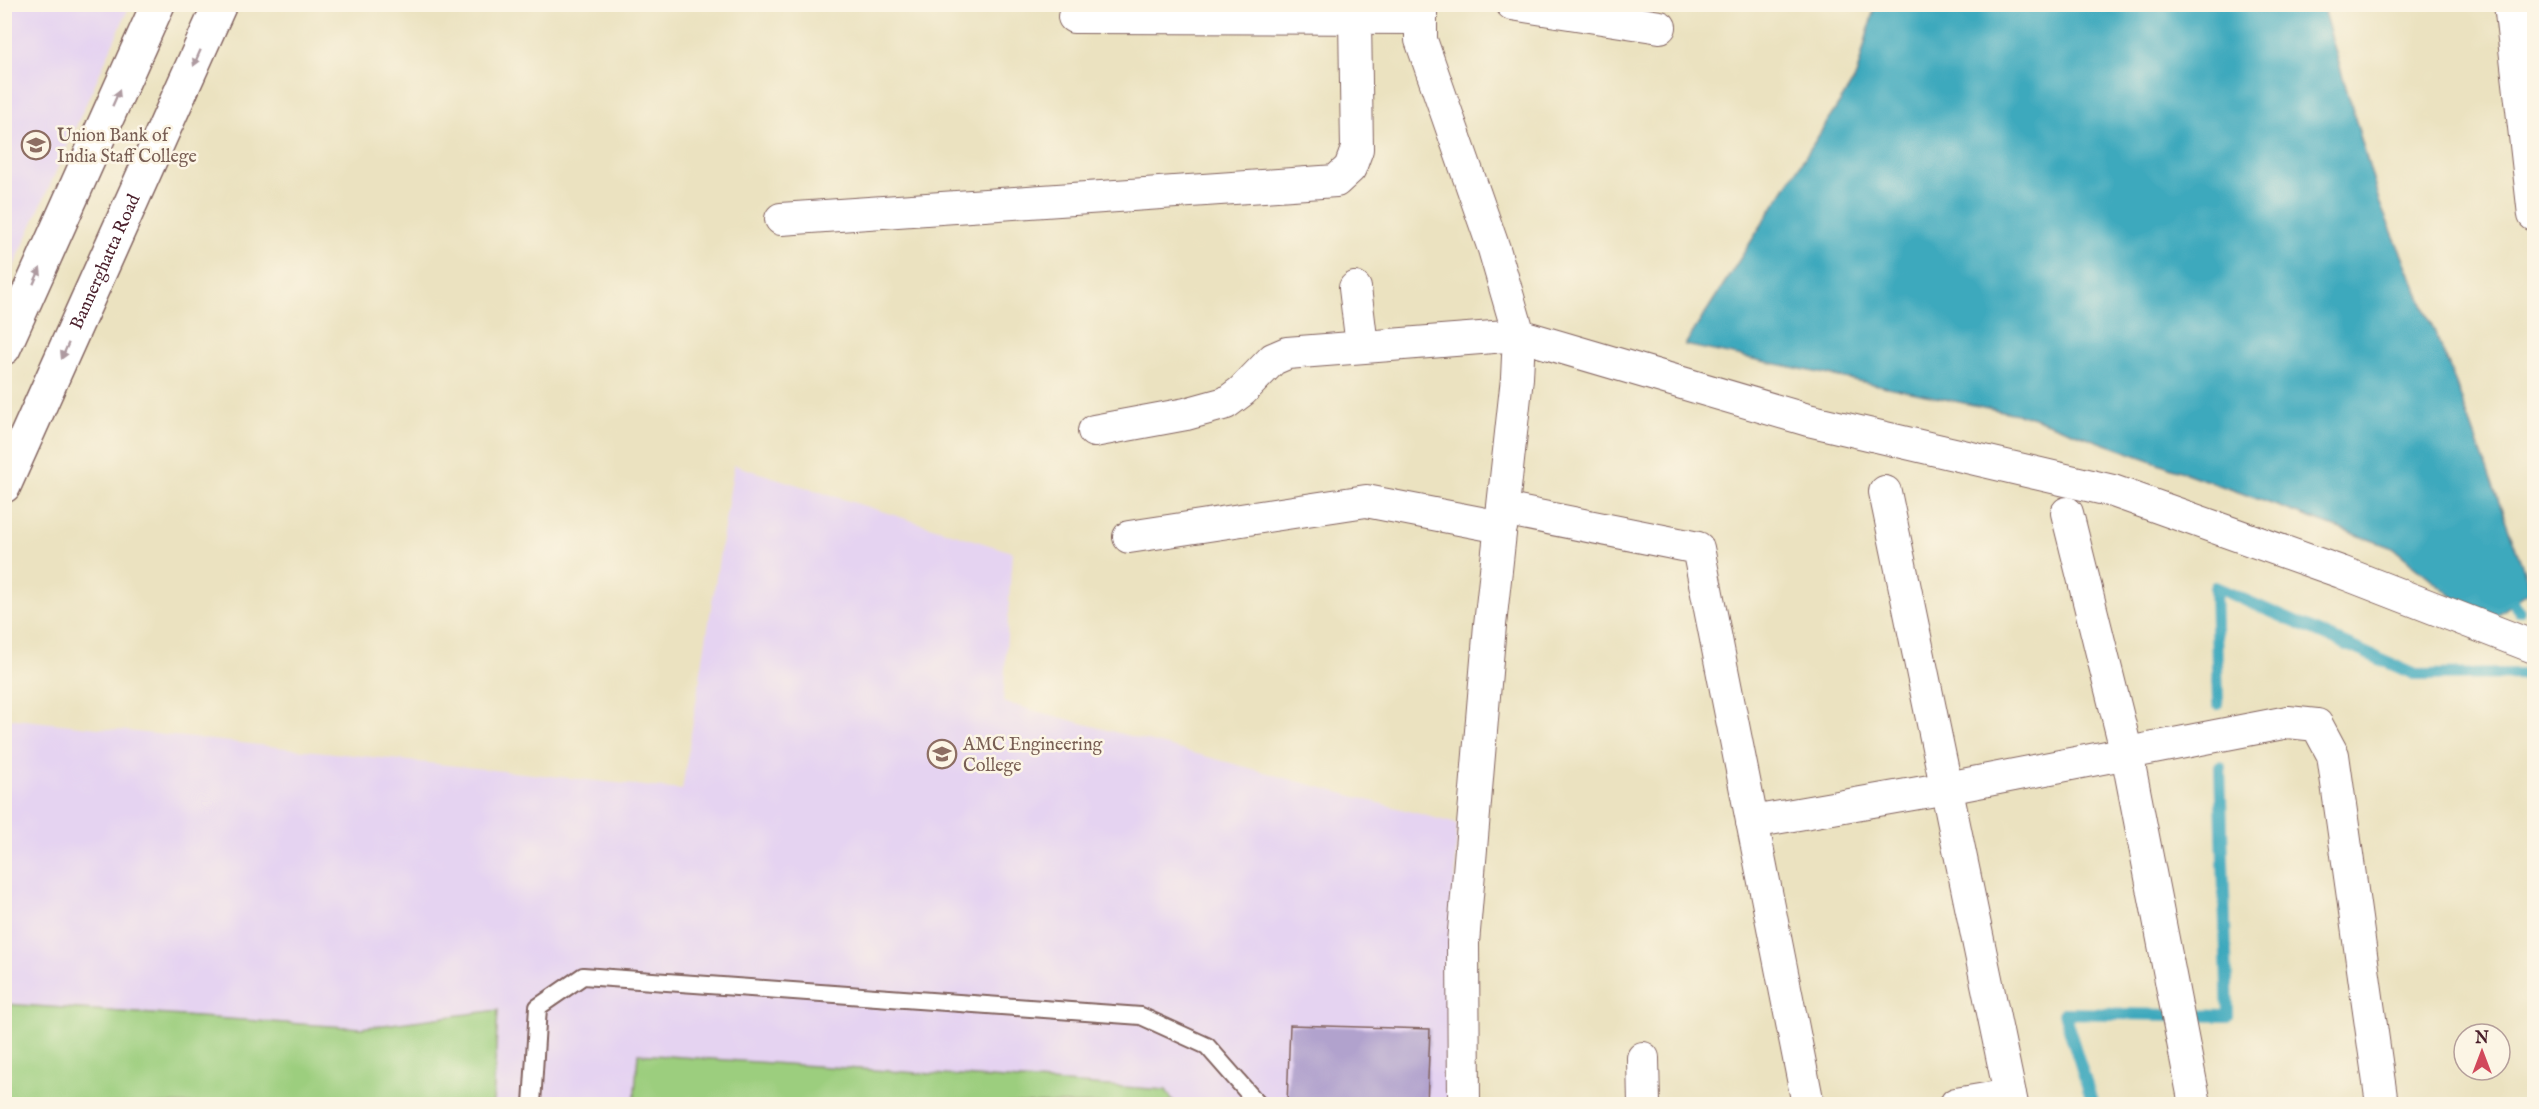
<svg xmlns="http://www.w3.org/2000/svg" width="2539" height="1109" viewBox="0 0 2539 1109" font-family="'IM FELL English',serif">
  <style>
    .built { fill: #e5d3f1 }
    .green { fill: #9cce7e; stroke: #737654; stroke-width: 1.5 }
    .water { fill: #3da9bd; stroke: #446474; stroke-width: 1.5 }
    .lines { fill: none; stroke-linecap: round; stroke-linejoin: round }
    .stream { stroke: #3da9bd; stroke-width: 12 }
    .building { fill: #b1a2cd }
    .lane-casing { stroke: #82635f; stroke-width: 20 }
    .street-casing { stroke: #82635f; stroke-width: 34 }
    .primary-casing { stroke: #82635f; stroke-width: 36 }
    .lane { stroke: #fff; stroke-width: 16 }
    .street { stroke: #fff; stroke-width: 32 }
    .primary { stroke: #fff; stroke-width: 33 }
    .oneway { fill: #ae9aa0 }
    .labels { text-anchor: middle; stroke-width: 5; stroke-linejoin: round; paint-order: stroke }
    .education-label { font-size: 18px; fill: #785e54; stroke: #fcf5e5; text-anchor: start }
    .street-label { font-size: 18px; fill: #4a1f2b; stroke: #fcf5e5 }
  </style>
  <rect width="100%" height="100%" fill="#fcf5e5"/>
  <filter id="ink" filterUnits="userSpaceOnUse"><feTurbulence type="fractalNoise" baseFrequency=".0167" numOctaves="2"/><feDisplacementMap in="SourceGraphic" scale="12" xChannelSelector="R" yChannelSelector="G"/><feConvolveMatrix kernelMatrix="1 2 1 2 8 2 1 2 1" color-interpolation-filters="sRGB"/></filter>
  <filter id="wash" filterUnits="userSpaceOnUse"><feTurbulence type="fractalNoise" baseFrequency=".008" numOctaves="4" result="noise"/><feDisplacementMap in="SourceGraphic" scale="24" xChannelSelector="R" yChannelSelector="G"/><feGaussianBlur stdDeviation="1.35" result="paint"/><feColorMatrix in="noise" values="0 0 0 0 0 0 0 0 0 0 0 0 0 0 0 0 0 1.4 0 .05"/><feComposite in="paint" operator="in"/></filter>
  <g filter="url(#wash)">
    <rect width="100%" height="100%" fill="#ebe2c0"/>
    <g class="built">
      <path d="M5 4 130 5 5 286 4 5Z"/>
      <path d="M734 465 1012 552 1003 702 1457 824 1449 1104H5V718L682 790Z"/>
    </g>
    <g class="green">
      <path d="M4 1004 361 1028 498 1010 493 1104H5Z"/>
      <path d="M638 1054 1166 1090 1175 1104H634Z"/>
    </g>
    <path class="water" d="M1875 5H2322L2380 204 2449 365 2531 590 2485 623 2393 548 2031 417 1685 345 1856 77Z"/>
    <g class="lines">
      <g class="stream">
        <path d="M2504 592 2519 610"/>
        <path d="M2218 704 2215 587 2416 675 2534 674"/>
        <path d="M2093 1104 2064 1013 2228 1016 2220 767"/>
      </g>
    </g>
    <g id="blocks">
      <path class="building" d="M1290 1025 1430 1029 1427 1104H1287Z"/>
    </g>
  </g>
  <g filter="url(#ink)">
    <use href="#blocks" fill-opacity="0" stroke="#82635f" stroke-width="1.5"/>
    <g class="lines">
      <g class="lane-casing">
        <path id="lane" d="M532 1104 538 1007 583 976 1141 1016 1207 1046 1258 1104"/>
      </g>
      <g class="street-casing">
        <g id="street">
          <path d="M1421 4V40L1494 249 1519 335 1517 378 1490 625 1463 943 1464 1104"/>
          <path d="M1512 4 1660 27"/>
          <path d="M2510 4 2534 215"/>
          <path d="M1074 17 1421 18"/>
          <path d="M781 219 1336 181 1350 168 1357 149 1355 18"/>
          <path d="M1355 288 1362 346"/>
          <path d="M1094 431 1186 414 1226 403 1242 391 1273 359 1287 353 1519 335 1808 420 2113 491 2341 572 2534 647"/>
          <path d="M1885 492 2012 1104"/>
          <path d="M1503 509 1698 548 1808 1104"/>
          <path d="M2067 513 2127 754 2195 1104"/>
          <path d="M1129 537 1366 501 1501 527"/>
          <path d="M1752 822 1947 788 2288 722 2317 725 2333 755 2382 1104"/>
          <path d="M1643 1058 1644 1104"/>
          <path d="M1956 1104 2010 1095"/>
        </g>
      </g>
      <g class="primary-casing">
        <g id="primary">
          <path d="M4 348 158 4"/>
          <path id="s1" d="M4 486 220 4"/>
        </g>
      </g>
      <use href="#lane" class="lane"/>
      <use href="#street" class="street"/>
      <use href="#primary" class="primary"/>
    </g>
    <defs><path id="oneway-solid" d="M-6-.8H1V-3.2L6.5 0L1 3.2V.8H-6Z" transform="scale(1.5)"/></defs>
    <g class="oneway">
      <use href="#oneway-solid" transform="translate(197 58) rotate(114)"/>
      <use href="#oneway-solid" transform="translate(116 98) rotate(-66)"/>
      <use href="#oneway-solid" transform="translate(37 276) rotate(-66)"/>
      <use href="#oneway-solid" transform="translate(65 351) rotate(114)"/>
    </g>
  </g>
  <defs>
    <g id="university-ring" transform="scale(1.5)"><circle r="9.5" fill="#fcf5e5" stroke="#8d6e63" stroke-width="1.5"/><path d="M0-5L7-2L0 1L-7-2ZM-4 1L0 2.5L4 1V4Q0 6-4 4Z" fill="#8d6e63"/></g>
  </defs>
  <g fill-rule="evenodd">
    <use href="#university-ring" x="36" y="145"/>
    <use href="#university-ring" x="942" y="754"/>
  </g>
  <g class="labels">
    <g class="education-label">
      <text x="57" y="141">Union Bank of<tspan x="57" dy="21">India Staff College</tspan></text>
      <text x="963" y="750">AMC Engineering<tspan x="963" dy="21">College</tspan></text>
    </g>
    <g class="street-label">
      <text dy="6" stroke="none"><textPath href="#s1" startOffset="246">Bannerghatta Road</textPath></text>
    </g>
  </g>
  <rect width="2539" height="1109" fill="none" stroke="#fcf5e5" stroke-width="24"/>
  <g transform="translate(2482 1052)"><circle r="28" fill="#fcf5e5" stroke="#b59f9b" stroke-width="1.5"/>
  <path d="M0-4.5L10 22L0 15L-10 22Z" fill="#d1495b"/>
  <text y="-9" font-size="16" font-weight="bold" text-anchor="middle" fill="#4a1f2b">N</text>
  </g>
</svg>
